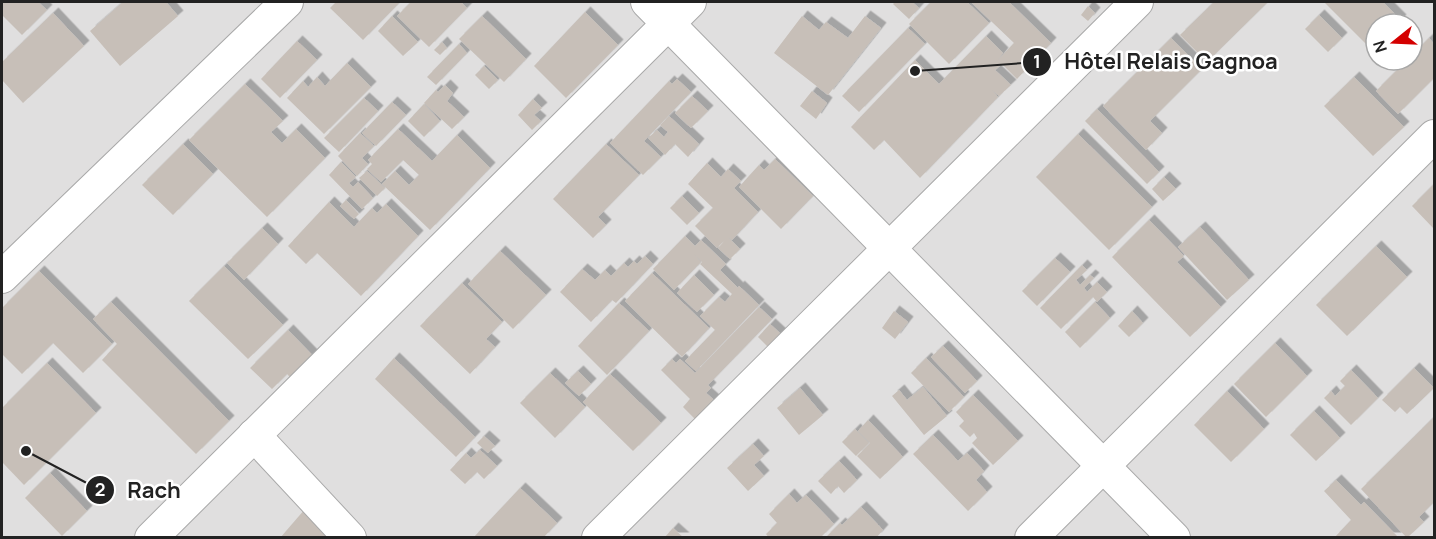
<svg xmlns="http://www.w3.org/2000/svg" width="1436" height="539" viewBox="0 0 1436 539" font-family="Manrope,sans-serif">
  <style>
    .residential { fill: #e0dfdf; fill-rule: evenodd }
    .building { fill: #c7bfb8; filter: url(#shadow) }
    .lines { fill: none; stroke-linecap: round; stroke-linejoin: round }
    .street-casing { stroke: #a9a9a9; stroke-width: 34 }
    .street { stroke: #fff; stroke-width: 32 }
    .leader { fill: none; stroke: #222; stroke-width: 2 }
    .callout-dot { fill: #222; stroke: #fff; stroke-width: 2 }
    .mark-label { font-size: 18px; text-anchor: middle; font-weight: bold; fill: #fff }
    .callout-label { font-size: 22px; text-anchor: middle; font-weight: bold; fill: #222; stroke: #fff; stroke-width: 5; stroke-linejoin: round; paint-order: stroke }
  </style>
  <defs>
    <filter id="shadow"><feDropShadow dx="5.5" dy="-5.5" stdDeviation="0" flood-color="#0004"/></filter>
  </defs>
  <rect width="100%" height="100%" fill="#f2efe9"/>
  <path class="residential" d="M2 2H1434V537H2ZM1376 24H1412V60H1376Z"/>
  <g class="building">
    <path d="M2 2H38L47 10 22 35 2 15Z"/>
    <path d="M123 2H166L178 16 120 66 90 31Z"/>
    <path d="M336 2H400L363 40 330 8Z"/>
    <path d="M411 2H461L467 8 429 47 397 16Z"/>
    <path d="M895 2H912L919 8 909 19 893 4Z"/>
    <path d="M931 2H967L989 23 949 64 909 24Z"/>
    <path d="M971 2H1009L1051 43 1017 79 1002 64 995 70 1011 85 999 96 992 90 998 97 920 178 884 140 874 150 851 127 915 60 939 84 986 36 1003 53 998 60 1014 43Z"/>
    <path d="M1214 2H1268L1207 62 1180 35Z"/>
    <path d="M1324 2H1383L1401 20 1397 24H1376V44L1371 49Z"/>
    <path d="M1088 6 1095 13 1088 21 1081 15Z"/>
    <path d="M585 12 618 45 566 98 534 66Z"/>
    <path d="M53 13 84 46 23 103 2 80V62Z"/>
    <path d="M1319 15 1342 38 1328 52 1305 29Z"/>
    <path d="M392 16 418 42 403 56 378 31Z"/>
    <path d="M482 16 526 59 504 82 459 39Z"/>
    <path d="M802 16 819 30 826 22 848 38 865 16 881 28 828 95 774 53Z"/>
    <path d="M908 28 925 44 859 112 842 96Z"/>
    <path d="M1171 38 1202 69 1150 121 1162 133 1146 150 1103 106Z"/>
    <path d="M1429 38 1434 44V78L1398 114 1376 91 1407 60H1412V55Z"/>
    <path d="M297 41 317 60 280 98 261 79Z"/>
    <path d="M442 42 447 48 440 55 434 50Z"/>
    <path d="M459 44 467 53 436 85 427 77Z"/>
    <path d="M347 63 371 87 324 134 287 98 303 81 308 87 317 77 325 86Z"/>
    <path d="M484 66 498 80 489 89 475 75Z"/>
    <path d="M1354 77 1404 127 1373 156 1324 106Z"/>
    <path d="M677 79 691 92 644 141 661 157 643 175 610 143 669 81 672 84Z"/>
    <path d="M245 84 283 121 271 132 282 143 296 129 325 158 267 217 189 140Z"/>
    <path d="M445 85 453 93 447 101 464 117 452 129 424 103 436 90 438 92Z"/>
    <path d="M812 91 827 103 816 119 800 106Z"/>
    <path d="M692 96 708 111 691 128 675 113Z"/>
    <path d="M364 98 378 111 339 152 324 138Z"/>
    <path d="M533 99 542 108 534 115 541 121 532 130 518 115Z"/>
    <path d="M392 102 406 115 376 146 362 133Z"/>
    <path d="M424 104 440 121 424 137 408 121Z"/>
    <path d="M1097 109 1159 172 1147 184 1085 121Z"/>
    <path d="M669 116 699 144 688 157 675 144 665 155 648 138 657 130 664 137 668 132 660 125Z"/>
    <path d="M398 129 432 161 457 135 490 168 430 230 382 184 395 171 409 185 419 175 403 160 381 182 367 169 372 164 368 160Z"/>
    <path d="M360 133 374 146 362 158 368 164 357 176 338 156Z"/>
    <path d="M1078 134 1152 207 1109 250 1036 177Z"/>
    <path d="M183 144 213 174 173 215 142 185Z"/>
    <path d="M606 144 639 175 598 217 606 225 593 238 553 199Z"/>
    <path d="M775 159 813 196 781 229 739 187 759 165 764 170Z"/>
    <path d="M341 162 356 177 349 183 353 187 358 182 373 198 362 209 329 175Z"/>
    <path d="M707 163 721 177 728 169 741 181 734 188 758 212 732 240 728 237 740 249 730 259 718 248 726 239 717 248 695 226 713 208 688 184Z"/>
    <path d="M367 171 385 188 377 196 359 178Z"/>
    <path d="M1164 177 1176 189 1163 201 1152 189Z"/>
    <path d="M1434 184V229L1412 206Z"/>
    <path d="M682 196 699 213 687 225 670 208Z"/>
    <path d="M346 200 359 214 354 219 340 206Z"/>
    <path d="M329 202 354 227 372 208 377 213 386 204 418 236 361 296 317 253 306 264 288 246Z"/>
    <path d="M1149 220 1184 256 1177 262 1221 307 1190 337 1112 257Z"/>
    <path d="M1200 227 1249 280 1227 300 1178 247Z"/>
    <path d="M262 228 278 244 244 280 227 263Z"/>
    <path d="M685 236 695 246 701 240 726 264 720 270 738 288 739 286 759 305 696 371 685 361 715 330 700 316 719 297 725 302 732 294 700 264 702 262 694 254 701 262 674 290 653 269Z"/>
    <path d="M1376 246 1407 277 1347 336 1316 305Z"/>
    <path d="M500 251 546 295 513 329 468 284Z"/>
    <path d="M645 256 653 264 616 303 612 300 591 322 560 292 582 269 595 280 605 270 611 276 624 263 628 267 634 261 637 264Z"/>
    <path d="M1055 258 1070 272 1037 306 1022 291Z"/>
    <path d="M1082 265 1087 270 1076 280 1080 285 1090 275 1094 278 1084 288 1087 292 1097 282 1107 292 1097 302 1093 297 1061 329 1040 308Z"/>
    <path d="M224 266 283 325 248 359 189 301Z"/>
    <path d="M39 271 112 344 83 373 53 343 22 374 2 354V308Z"/>
    <path d="M652 273 709 328 682 357 625 301Z"/>
    <path d="M694 275 714 295 697 312 677 293Z"/>
    <path d="M462 283 502 322 486 339 495 347 470 374 420 326Z"/>
    <path d="M111 302 229 421 196 454 102 360 117 344 93 319Z"/>
    <path d="M1095 302 1110 318 1080 348 1065 332Z"/>
    <path d="M619 303 649 331 607 375 578 346Z"/>
    <path d="M759 307 772 319 708 385 711 388 706 393 714 400 696 420 683 407 690 399 661 370 672 359 676 363 680 359 695 373Z"/>
    <path d="M894 311 908 322 895 339 882 328Z"/>
    <path d="M1132 311 1143 323 1129 337 1118 326Z"/>
    <path d="M770 324 783 336 770 349 758 337Z"/>
    <path d="M288 330 316 359 294 381 287 374 272 389 250 368Z"/>
    <path d="M1275 343 1307 376 1266 417 1234 384Z"/>
    <path d="M943 346 977 381 965 393 931 357Z"/>
    <path d="M394 358 475 437 456 457 375 379Z"/>
    <path d="M926 358 964 397 949 412 911 373Z"/>
    <path d="M47 363 96 413 24 485 2 462V408Z"/>
    <path d="M1414 368 1434 388 1407 414 1400 407 1395 412 1382 400Z"/>
    <path d="M1351 370 1378 398 1351 425 1324 398 1331 391 1335 396 1345 386 1340 381Z"/>
    <path d="M578 371 591 384 579 396 565 383Z"/>
    <path d="M550 373 585 407 555 438 520 403Z"/>
    <path d="M610 374 661 423 633 451 583 402Z"/>
    <path d="M923 387 947 416 924 435 892 396 899 390 907 400Z"/>
    <path d="M800 388 823 415 799 435 777 408Z"/>
    <path d="M1227 391 1264 429 1231 462 1194 425Z"/>
    <path d="M973 395 1018 441 993 465 972 443 977 438 974 433 970 437 959 426 964 421 956 412Z"/>
    <path d="M1314 411 1340 438 1316 461 1290 435Z"/>
    <path d="M1434 417V502L1419 517 1424 522 1407 538 1361 489Z"/>
    <path d="M868 420 903 457 880 479 857 456 870 443 858 431Z"/>
    <path d="M855 429 869 443 856 456 842 442Z"/>
    <path d="M933 435 958 461 967 453 984 471 976 480 987 492 968 511 913 454Z"/>
    <path d="M484 436 495 446 488 453 477 443Z"/>
    <path d="M753 444 764 456 754 465 764 476 748 491 727 468Z"/>
    <path d="M480 450 497 466 484 479 477 472 465 484 450 470 466 453 471 458Z"/>
    <path d="M839 461 857 480 844 493 838 486 831 494 818 481Z"/>
    <path d="M50 473 87 511 62 536 25 498Z"/>
    <path d="M1336 480 1361 505 1364 502 1399 538H1334L1351 520 1324 491Z"/>
    <path d="M520 488 557 523 543 538H473Z"/>
    <path d="M789 494 797 503 806 495 834 524 820 538H769L766 534 777 523 769 514Z"/>
    <path d="M861 507 883 530 876 538H825L840 523 842 525Z"/>
    <path d="M306 508 339 538H280Z"/>
    <path d="M673 528 684 538H664Z"/>
  </g>
  <g class="lines">
    <g class="street-casing">
      <g id="street">
        <path d="M647 2 1174 538"/>
        <path d="M2 277 287 2"/>
        <path d="M254 435 350 538"/>
        <path d="M151 538 690 2"/>
        <path d="M598 538 1137 2"/>
        <path d="M1031 538 1434 136"/>
      </g>
    </g>
    <use href="#street" class="street"/>
  </g>
  <path class="leader" d="M915 71L1037 62M26 451L100 490"/>
  <g class="callout-dot">
    <circle cx="915" cy="71" r="6"/>
    <circle cx="26" cy="451" r="6"/>
    <circle cx="1037" cy="62" r="15"/>
    <circle cx="100" cy="490" r="15"/>
  </g>
  <g class="mark-label">
    <text x="1037" y="68">1</text>
    <text x="100" y="496">2</text>
  </g>
  <g class="callout-label">
    <text x="1171" y="69">Hôtel Relais Gagnoa</text>
    <text x="154" y="498">Rach</text>
  </g>
  <rect width="1436" height="539" fill="none" stroke="#222222" stroke-width="6"/>
  <g transform="translate(1394 42) rotate(252)"><circle r="28" fill="#ffffff" stroke="#a7a7a7" stroke-width="1.5"/>
  <path d="M0-4.5L10 22L0 15L-10 22Z" fill="#d40000"/>
  <text y="-9" font-size="16" font-weight="bold" text-anchor="middle" fill="#222222">N</text>
  </g>
</svg>
